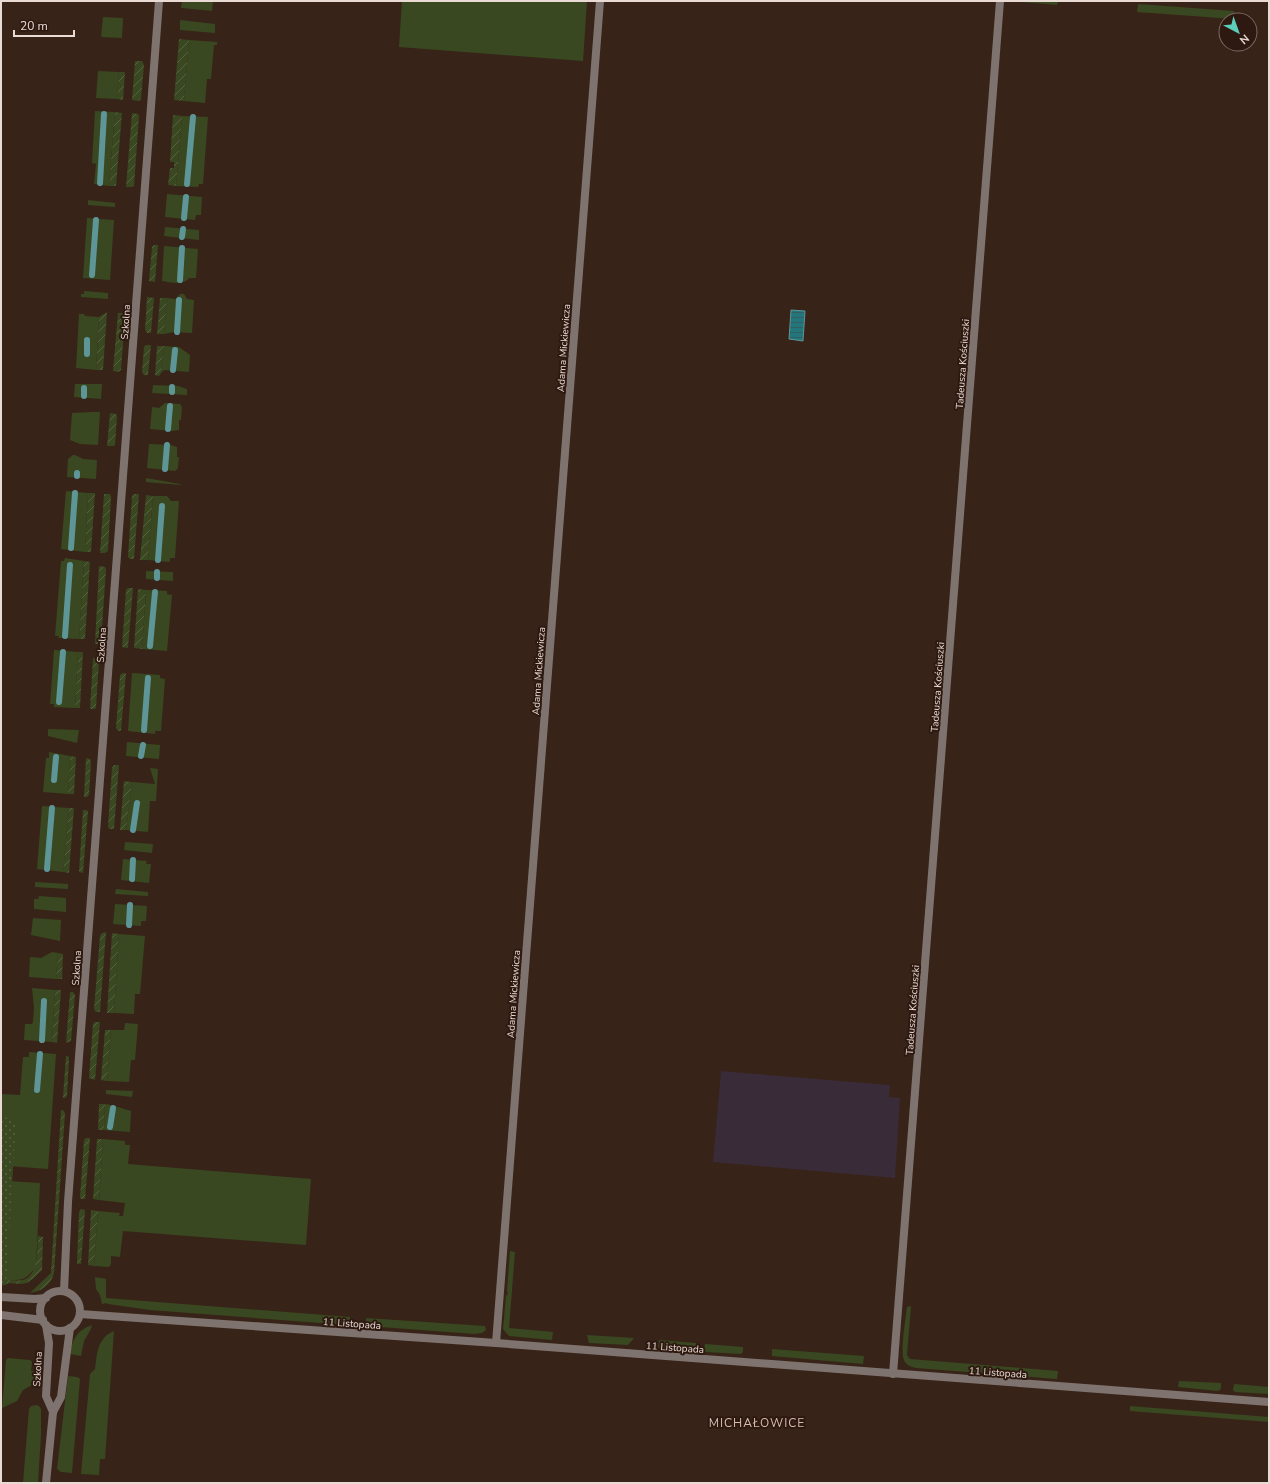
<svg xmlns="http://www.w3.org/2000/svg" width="1270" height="1484" viewBox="0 0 1270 1484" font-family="'Nunito Sans',sans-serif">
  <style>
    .commercial { fill: #392b37 }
    .grass { fill: #394820 }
    .park { fill: url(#park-dots) }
    .garden { fill: url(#garden-furrows) }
    .water { fill: url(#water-rules); stroke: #5e9596 }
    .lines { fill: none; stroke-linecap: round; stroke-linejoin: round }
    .stream { stroke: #5e9596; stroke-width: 6 }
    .street { stroke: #7f736f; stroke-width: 8 }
    .labels { text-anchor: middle; stroke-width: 4; stroke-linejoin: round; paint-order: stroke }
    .street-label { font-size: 10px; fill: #e9dbd4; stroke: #2d1910 }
    .quarter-label { font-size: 12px; letter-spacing: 1px; fill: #d7bbaf; stroke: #2d1910 }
  </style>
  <defs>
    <pattern id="park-dots" width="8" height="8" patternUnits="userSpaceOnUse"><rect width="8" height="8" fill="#394820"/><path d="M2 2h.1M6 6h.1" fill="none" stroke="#566240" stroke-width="1.8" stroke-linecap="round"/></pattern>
    <pattern id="garden-furrows" width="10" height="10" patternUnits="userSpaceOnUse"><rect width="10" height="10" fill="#394820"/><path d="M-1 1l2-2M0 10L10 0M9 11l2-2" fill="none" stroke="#566240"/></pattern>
    <pattern id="water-rules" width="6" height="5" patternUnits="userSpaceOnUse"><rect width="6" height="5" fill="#23777c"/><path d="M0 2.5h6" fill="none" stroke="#335f61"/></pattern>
  </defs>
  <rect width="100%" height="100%" fill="#382319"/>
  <path class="commercial" d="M721 1071 890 1085 889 1097 900 1098 895 1178 713 1162Z"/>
  <g class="grass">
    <path d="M182 1H213L212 11 181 8Z"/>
    <path d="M402 1H587L583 61 399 47Z"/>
    <path d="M1010 1H1058L1057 5Z"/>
    <path d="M1138 4 1234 11V19L1137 12Z"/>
    <path d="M103 17 123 18 122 38 101 37Z"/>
    <path d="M180 20 215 24V33L180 30Z"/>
    <path d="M189 40 217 42V45H214L211 79H207L205 103 184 101Z"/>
    <path d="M98 71 119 72 117 99 96 98Z"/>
    <path d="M95 111 115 112 109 186 94 184 96 164 92 163Z"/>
    <path d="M182 116 208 117 203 184H199L198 187 176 186Z"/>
    <path d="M167 194 202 197 201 215H196L195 220 165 217Z"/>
    <path d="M88 200 115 203V207L88 205Z"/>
    <path d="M87 218 114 220 110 280 83 278Z"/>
    <path d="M165 227 199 230V240L164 236Z"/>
    <path d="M164 246 198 249 196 278H189C184 286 170 282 162 281Z"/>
    <path d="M84 291 108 293V299L81 297V294H84Z"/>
    <path d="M180 294H184L187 299 194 300 192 333 174 332 164 334 167 298 176 299Z"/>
    <path d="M79 314H84L85 316 99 317 96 370 76 368Z"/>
    <path d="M164 346 179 347 190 355 189 372 164 370 161 373Z"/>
    <path d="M75 384H102L101 399 74 397Z"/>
    <path d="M153 385 178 386 187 389V395L152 393Z"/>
    <path d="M165 403 180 404 182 407 181 420H179V430L172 431 150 429 152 407 159 408Z"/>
    <path d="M92 412H100L98 445 80 444 70 440 72 413Z"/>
    <path d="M149 444 171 445 177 447V457H179L178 468 175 471 147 468Z"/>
    <path d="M73 455H75L83 459 97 460 96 479 67 477 68 459Z"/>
    <path d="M146 478 180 484 181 485 146 482Z"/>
    <path d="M66 491 88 493 85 552 61 549Z"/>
    <path d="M153 496H167L171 501H179L175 558H170V562L148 560Z"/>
    <path d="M65 558 84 561 79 639 58 638 59 636H55L61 561H64Z"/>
    <path d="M146 571 173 572V581L146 579Z"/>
    <path d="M146 590 167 591V594L172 595 167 651 142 649Z"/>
    <path d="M54 650 78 652 75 708 54 707V704H50Z"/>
    <path d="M132 673 160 675V678L165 679 161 731H155V734L128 731Z"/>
    <path d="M48 729 79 730 77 743 48 736Z"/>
    <path d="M127 742 160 745 159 759 126 756Z"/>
    <path d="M49 752 70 756 68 794 43 792 46 758H49Z"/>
    <path d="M150 768 158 769 156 801H150L148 832 126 830 132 782 155 784Z"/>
    <path d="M42 806 69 808 63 872 37 869Z"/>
    <path d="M125 842 153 844 152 853 124 850Z"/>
    <path d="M123 859 147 861 146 864H151L149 883 121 880Z"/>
    <path d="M35 882 68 884V889L35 887Z"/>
    <path d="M116 889 148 892V896L115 894Z"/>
    <path d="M39 896 66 898V912L34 909V899H38Z"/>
    <path d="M115 904 147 906 146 921H141V926L113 924Z"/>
    <path d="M33 918 61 920 60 941 31 935Z"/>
    <path d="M119 934 145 936 140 994H135L134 1014 114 1013Z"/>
    <path d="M52 952 58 953 56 979 29 977 30 957 41 958Z"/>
    <path d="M32 988 55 990 52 1042 24 1040 25 1024H32L33 1022 34 1008Z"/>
    <path d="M125 1023 138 1024 135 1060H131L129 1082 107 1081 111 1030H124Z"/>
    <path d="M29 1052 56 1054 48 1169 9 1166 1 1155V1094L20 1095 23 1057H29Z"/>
    <path d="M106 1090 133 1091 132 1097 106 1094Z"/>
    <path d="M105 1104 111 1105 131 1111 130 1132 104 1130Z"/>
    <path d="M103 1139 125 1141V1145H130L128 1164 311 1179 306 1245 123 1231 120 1257 111 1256V1264L109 1267 94 1266 98 1211 120 1213 119 1216H123L125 1203 99 1200Z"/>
    <path d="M8 1181 40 1183 36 1267C24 1281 24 1280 6 1280V1283H9L8 1284 1 1286V1254Z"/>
    <path d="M510 1251 515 1252 509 1328 553 1332 552 1340 509 1336 503 1329 506 1296 508 1294 507 1290Z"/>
    <path d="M95 1277 106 1279V1298L350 1317V1322L348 1325 150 1310 108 1304 106 1303 102 1304 100 1295 96 1289Z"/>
    <path d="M911 1306 907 1355 910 1359 1058 1371 1057 1379 916 1368C911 1367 906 1365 904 1360 900 1352 906 1317 907 1307Z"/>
    <path d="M366 1318 485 1326 486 1330 482 1333 475 1334 367 1326 366 1323Z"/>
    <path d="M92 1325 91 1329 84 1341 81 1356 70 1354C73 1339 76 1331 92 1325Z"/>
    <path d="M114 1331 105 1459H100L99 1475 81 1474 90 1374 95 1369C97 1354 97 1338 114 1331Z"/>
    <path d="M587 1335 634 1338 628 1345 589 1343Z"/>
    <path d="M659 1340 696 1343V1349L693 1351 658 1348Z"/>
    <path d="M705 1344 743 1347V1352L741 1354 706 1352 704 1350Z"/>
    <path d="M772 1349 864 1356 863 1364 772 1356Z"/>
    <path d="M8 1358 30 1360 32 1362 31 1371 41 1372 38 1380 36 1383 23 1390 17 1401 2 1408 6 1360Z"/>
    <path d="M68 1376 77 1377 80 1379 72 1473 61 1472 57 1469Z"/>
    <path d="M1179 1381 1221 1383V1389L1218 1391 1178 1387Z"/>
    <path d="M1234 1384 1269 1387V1394L1235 1392 1233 1390Z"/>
    <path d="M36 1405 39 1406 41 1409V1435L38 1483H23L29 1409 31 1406Z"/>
    <path d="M1130 1406 1269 1417V1422L1130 1411Z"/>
  </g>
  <path class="park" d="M1 1117 16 1119 6 1285H1Z"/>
  <g class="garden">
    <path d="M179 39 189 40 184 101 174 100Z"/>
    <path d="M135 61H142L144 65 141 99 139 101 132 100Z"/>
    <path d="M119 72H125L123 100 117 99Z"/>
    <path d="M115 112 122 113 116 186H109Z"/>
    <path d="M132 113 138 114 139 116 134 186 132 187H126Z"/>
    <path d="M173 115 182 116 176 186 168 185 170 168H174V162H170Z"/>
    <path d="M154 245H158L155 282 149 281 152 247Z"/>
    <path d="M147 297 154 298 151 333H147L145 330Z"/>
    <path d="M160 298H167L164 334H157Z"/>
    <path d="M107 312 103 370H96L99 317Z"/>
    <path d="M118 313H122L125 316 121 370 118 372 113 371Z"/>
    <path d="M146 345H151L148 375H144L142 372 144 347Z"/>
    <path d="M157 346H164L161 373 159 376 155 375Z"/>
    <path d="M110 413 116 414 117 416 115 445 113 446H107Z"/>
    <path d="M88 493H95L91 552H85Z"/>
    <path d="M104 494H110L111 497 108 551 105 553H100Z"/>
    <path d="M134 494H139L134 559H130L128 557 132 496Z"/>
    <path d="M146 495 153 496 148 560H140Z"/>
    <path d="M84 561 90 562 85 639H79Z"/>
    <path d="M99 566 105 567 106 569 101 642 98 644H95Z"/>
    <path d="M128 588H133L128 648 122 647 126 590Z"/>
    <path d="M138 589 146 590 142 649 134 648Z"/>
    <path d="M78 652H83L80 708H75Z"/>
    <path d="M93 658H97L99 661 96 708 94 709H90Z"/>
    <path d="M123 673H126L121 731H118L116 728 120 675Z"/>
    <path d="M70 756 76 757 74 794H68Z"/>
    <path d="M86 758 90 759 91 762 89 795 87 797H84Z"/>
    <path d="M114 765H119L114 829H109L108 826 112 768Z"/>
    <path d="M124 781 132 782 126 830H120Z"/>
    <path d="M69 808H74L69 873 63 872Z"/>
    <path d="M83 810H86L88 811 83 873 79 872Z"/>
    <path d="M106 932 100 1012H96L94 1009 100 936 102 933Z"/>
    <path d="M112 933 119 934 114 1013H107Z"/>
    <path d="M58 953 63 954 62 979H56Z"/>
    <path d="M55 990H61L57 1043 52 1042Z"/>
    <path d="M70 992H73L75 995 71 1041 66 1043Z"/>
    <path d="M95 1022H100L95 1080 89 1078 93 1024Z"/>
    <path d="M105 1030H111L107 1081 101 1080Z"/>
    <path d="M66 1056H68L69 1058 67 1096 65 1098H63Z"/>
    <path d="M99 1104H105L104 1130H98Z"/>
    <path d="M61 1110H63L65 1113 54 1273C51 1285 42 1291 30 1293L51 1273Z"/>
    <path d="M86 1138H90L85 1199H81L80 1197 84 1140Z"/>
    <path d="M97 1139H103L99 1200 93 1199Z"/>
    <path d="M81 1209 85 1210 81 1264H77L79 1212Z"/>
    <path d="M91 1210 98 1211 94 1266 88 1265Z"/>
    <path d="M38 1236 43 1237 42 1270C27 1285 27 1285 6 1283V1280C11 1280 18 1281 23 1280 39 1275 37 1249 38 1236Z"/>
  </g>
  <path class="water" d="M791 310 805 311 803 341 789 339Z"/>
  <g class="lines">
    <g class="stream">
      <path d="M100 183 104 114"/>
      <path d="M187 184 193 117"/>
      <path d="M184 218 186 197"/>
      <path d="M182 237 183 229"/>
      <path d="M92 275 96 220"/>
      <path d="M180 280 182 248"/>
      <path d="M177 332 179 300"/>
      <path d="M87 354V340"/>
      <path d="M173 370 175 350"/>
      <path d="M172 392V387"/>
      <path d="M84 396V388"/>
      <path d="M168 429 170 406"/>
      <path d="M165 469 167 445"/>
      <path d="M77 476V473"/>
      <path d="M71 548 75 493"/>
      <path d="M158 560 162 506"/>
      <path d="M157 578V572"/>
      <path d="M65 636 70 565"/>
      <path d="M150 646 155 592"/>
      <path d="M59 702 63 652"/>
      <path d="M144 730 148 678"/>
      <path d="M141 756 143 745"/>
      <path d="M54 780 56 757"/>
      <path d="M133 830 137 803"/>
      <path d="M47 869 52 808"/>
      <path d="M132 879 133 860"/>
      <path d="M129 925 130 905"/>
      <path d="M42 1040 44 1001"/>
      <path d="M37 1090 40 1054"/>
      <path d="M110 1127 113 1108"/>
    </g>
    <g class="street">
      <path d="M64 1291 68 1202 159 1"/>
      <circle cx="60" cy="1311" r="20"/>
      <path d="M1 1297 35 1299 46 1298"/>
      <path d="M80 1314 496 1343 1269 1402"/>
      <path d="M1 1315 43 1320"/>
      <path d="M46 1325 49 1343 46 1396 53 1412"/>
      <path d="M496 1343 600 1"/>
      <path d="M893 1374 1000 1"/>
      <path d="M46 1483 53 1412 61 1397 70 1328"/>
    </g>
  </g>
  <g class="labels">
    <g class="street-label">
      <text transform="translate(125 322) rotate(-86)" y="4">Szkolna</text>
      <text transform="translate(563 348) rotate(-86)" y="4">Adama Mickiewicza</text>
      <text transform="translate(962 364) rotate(-86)" y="4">Tadeusza Kościuszki</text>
      <text transform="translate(101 645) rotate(-86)" y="4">Szkolna</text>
      <text transform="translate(538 671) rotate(-86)" y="4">Adama Mickiewicza</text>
      <text transform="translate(937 687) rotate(-86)" y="4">Tadeusza Kościuszki</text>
      <text transform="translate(76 968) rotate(-86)" y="4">Szkolna</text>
      <text transform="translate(513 994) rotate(-86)" y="4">Adama Mickiewicza</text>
      <text transform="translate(912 1010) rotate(-86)" y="4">Tadeusza Kościuszki</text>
      <text transform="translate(352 1323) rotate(4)" y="4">11 Listopada</text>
      <text transform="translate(675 1347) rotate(4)" y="4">11 Listopada</text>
      <text transform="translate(37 1369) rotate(-87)" y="4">Szkolna</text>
      <text transform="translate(998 1372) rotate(4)" y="4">11 Listopada</text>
    </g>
    <g class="quarter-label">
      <text x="757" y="1427">MICHAŁOWICE</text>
    </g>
  </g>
  <rect width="1270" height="1484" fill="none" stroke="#e9dbd4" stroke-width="4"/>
  <g transform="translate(1238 32) rotate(139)"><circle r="19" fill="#2d1910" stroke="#78675e"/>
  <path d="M0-3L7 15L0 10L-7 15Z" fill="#5dceba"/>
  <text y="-6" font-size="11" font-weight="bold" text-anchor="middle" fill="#e9dbd4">N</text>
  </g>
  <path d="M14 30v6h60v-6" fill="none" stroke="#e9dbd4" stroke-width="2"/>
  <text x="20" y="30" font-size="12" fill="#e9dbd4" stroke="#2d1910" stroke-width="3" paint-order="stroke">20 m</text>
</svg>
